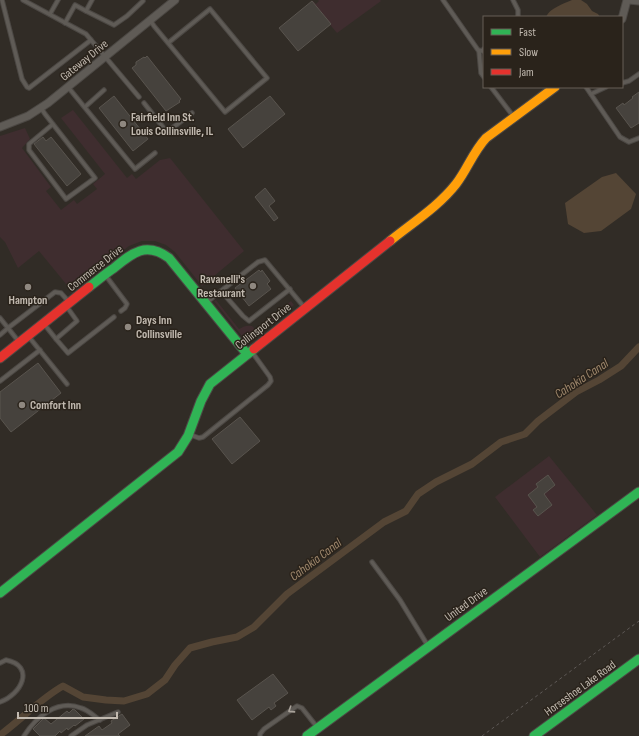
<svg xmlns="http://www.w3.org/2000/svg" width="639" height="736" viewBox="0 0 639 736" font-family="'Sofia Sans Condensed',sans-serif">
  <style>
    .green { fill: #3f2d2f }
    .water { fill: #544535 }
    .lines { fill: none; stroke-linecap: round; stroke-linejoin: round }
    .canal { stroke: #544535; stroke-width: 7 }
    .building { fill: #46423d; stroke: #59544e }
    .lane-casing { stroke: #4c4844; stroke-width: 5.5 }
    .street-casing { stroke: #4c4844; stroke-width: 9 }
    .fast-casing { stroke: #4c4844; stroke-width: 11 }
    .slow-casing { stroke: #4c4844; stroke-width: 11 }
    .jam-casing { stroke: #4c4844; stroke-width: 11 }
    .path { stroke: #5e5956; stroke-width: 1; stroke-dasharray: 3 3; stroke-linecap: butt }
    .lane { stroke: #5f5b56; stroke-width: 3.5 }
    .street { stroke: #5f5b56; stroke-width: 7 }
    .fast { stroke: #30b455; stroke-width: 9 }
    .slow { stroke: #ff9f0a; stroke-width: 9 }
    .jam { stroke: #e5322d; stroke-width: 9 }
    .oneway { stroke: #a9a29a }
    .poi-dot { fill: #8f8880; stroke: #2a231b; stroke-width: 1.5 }
    .labels { text-anchor: middle; stroke-width: 3; stroke-linejoin: round; paint-order: stroke }
    .street-label { font-size: 12px; fill: #c2bab0; stroke: #2a231b }
    .poi-label { font-size: 12px; font-weight: bold; fill: #c2bab0; stroke: #2a231b; text-anchor: start }
    .water-label { font-size: 13px; font-style: italic; fill: #9e876c; stroke: #2a231b }
  </style>
  <rect width="100%" height="100%" fill="#312c26"/>
  <g class="green">
    <path d="M318 0H380L381 1 337 33 312 3 313 1 316 4 319 1Z"/>
    <path d="M73 110 127 178 132 174 136 179 160 160 170 158 244 251 202 286 175 252 166 245 155 241H142L129 246 71 290 39 251 18 268 5 242 0 237V136L25 128 30 139 22 148 51 187 46 191 61 210 74 200 77 204 97 189 93 184 105 174 61 118Z"/>
    <path d="M216 300 239 329C244 326 247 325 252 326L256 330 291 301 294 305 251 340H245L214 301Z"/>
    <path d="M549 456 597 515 540 557 495 497Z"/>
  </g>
  <g class="water">
    <path d="M572 0H581L587 4 592 11 598 14 600 17H546C550 8 563 4 572 0Z"/>
    <path d="M616 173 636 194 631 209 601 231 584 233 568 224 565 203 602 177Z"/>
  </g>
  <g class="lines">
    <path class="canal" d="M0 735C22 719 40 699 63 686L83 697 106 700 124 701 147 694 165 680 175 665 190 648 212 642 237 637 254 627 287 594 384 522 406 511 418 494 436 482 472 464 501 442 525 434 538 421 576 392 599 380 621 366 639 347"/>
  </g>
  <g class="building">
    <path d="M312 1 331 24 298 51 279 28Z"/>
    <path d="M147 56 181 99 179 101 180 102 166 111 132 68 136 65V62L144 57 145 58Z"/>
    <path d="M639 92V123L631 128 616 108 623 103 624 105 633 98 632 97Z"/>
    <path d="M114 96 148 139 133 151 99 108Z"/>
    <path d="M270 96 285 114 243 148 228 129Z"/>
    <path d="M43 137 46 141 51 137 81 174 67 186 34 144Z"/>
    <path d="M265 188 275 201 269 206 278 218 274 221 255 197Z"/>
    <path d="M259 270 261 272 262 270 270 281 267 284 271 289 249 306 235 288Z"/>
    <path d="M38 363 61 393 11 432 0 418V392Z"/>
    <path d="M240 417 260 441 232 464 212 439Z"/>
    <path d="M548 475 555 485 544 494 552 505 538 516 533 510 537 507 528 495 538 487 536 484Z"/>
    <path d="M273 674 288 693 274 703 276 706 271 710 269 707 252 720 237 700Z"/>
    <path d="M73 709 75 710 84 719 75 726 74 725 68 730 67 728 61 733 60 731 55 736H40L33 729 44 718 51 724 67 711 69 713Z"/>
    <path d="M122 714 130 725 118 734 120 736H85L99 726 102 730 112 723 111 721Z"/>
  </g>
  <g class="lines">
    <g class="lane-casing">
      <g id="lane">
        <path d="M2 0 22 79 27 87 29 88 91 40"/>
        <path d="M23 0 86 34 139 97"/>
        <path d="M443 0 478 50 482 51 484 49"/>
        <path d="M513 0 518 10V17"/>
        <path d="M86 11 114 25 127 16 143 1"/>
        <path d="M50 14 58 0"/>
        <path d="M150 20 154 26 225 112 267 78 210 9 168 43"/>
        <path d="M65 23 75 5 86 11 92 0"/>
        <path d="M479 51 481 73 484 77"/>
        <path d="M622 83 629 81 639 74"/>
        <path d="M68 87 135 169 155 153"/>
        <path d="M491 87 513 116"/>
        <path d="M586 87 620 137 629 142 639 138"/>
        <path d="M591 94 606 87"/>
        <path d="M144 103 166 131 171 129 192 113"/>
        <path d="M85 107 104 90"/>
        <path d="M41 108 45 114 95 178 66 199 29 150V144L53 124"/>
        <path d="M106 276 127 304 125 308 121 311"/>
        <path d="M221 291 243 316 249 321 290 289"/>
        <path d="M207 302 258 262 265 260 304 307"/>
        <path d="M67 307 77 321 56 339 68 353 114 317"/>
        <path d="M0 318 8 328 55 292 61 293 69 302"/>
        <path d="M44 324 56 339"/>
        <path d="M0 335 8 328 19 342"/>
        <path d="M29 337 67 384"/>
        <path d="M0 381 40 350"/>
        <path d="M191 435 199 438 203 437 268 385 271 381 270 377 252 352"/>
        <path d="M372 562 400 600 428 646"/>
        <path d="M0 663 6 660C36 666 21 695 0 702"/>
        <path d="M24 736C36 717 57 699 81 708 88 710 94 716 100 720"/>
        <path d="M71 736 87 725 118 712"/>
        <path d="M260 736V734L264 729 297 706 302 708 317 727"/>
      </g>
    </g>
    <g class="street-casing">
      <g id="street">
        <path d="M629 0 639 1"/>
        <path d="M622 19 627 0"/>
        <path d="M0 127 28 116 48 103 175 0"/>
      </g>
    </g>
    <g class="fast-casing">
      <g id="fast">
        <path d="M89 287C97 281 105 274 114 268 132 253 146 241 169 258L247 354"/>
        <path d="M0 593 178 452 188 436 201 401 210 384 254 349"/>
        <path d="M307 736 639 492"/>
        <path d="M534 736 639 659"/>
      </g>
    </g>
    <g class="slow-casing">
      <path id="slow" d="M390 241C412 223 438 207 456 184 467 170 473 152 486 138L555 87"/>
    </g>
    <g class="jam-casing">
      <g id="jam">
        <path d="M254 349 390 241"/>
        <path d="M0 358 89 287"/>
      </g>
    </g>
    <path class="path" d="M482 736 639 621"/>
    <use href="#lane" class="lane"/>
    <use href="#street" class="street"/>
    <use href="#fast" class="fast"/>
    <use href="#slow" class="slow"/>
    <use href="#jam" class="jam"/>
  </g>
  <defs><path id="oneway-chevron" d="M-2-3.5L2.5 0L-2 3.5" fill="none" stroke-width="1.6" stroke-linecap="round" stroke-linejoin="round"/></defs>
  <use class="oneway" href="#oneway-chevron" transform="translate(291 710) rotate(147)"/>
  <g class="poi-dot">
    <circle cx="123" cy="124" r="4"/>
    <circle cx="253" cy="286" r="4"/>
    <circle cx="28" cy="287" r="4"/>
    <circle cx="128" cy="327" r="4"/>
    <circle cx="22" cy="405" r="4"/>
  </g>
  <g class="labels">
    <g class="street-label">
      <text transform="translate(84 60) rotate(-39)" y="4">Gateway Drive</text>
      <text transform="translate(95 268) rotate(-38)" y="4">Commerce Drive</text>
      <text transform="translate(263 326) rotate(-38)" y="4">Collinsport Drive</text>
      <text transform="translate(466 604) rotate(-36)" y="4">United Drive</text>
      <text transform="translate(580 688) rotate(-36)" y="4">Horseshoe Lake Road</text>
    </g>
    <g class="poi-label">
      <text x="131" y="121">Fairfield Inn St.<tspan x="131" dy="14">Louis Collinsville, IL</tspan></text>
      <text x="245" y="283" text-anchor="end">Ravanelli's<tspan x="245" dy="14">Restaurant</tspan></text>
      <text x="28" y="304" text-anchor="middle">Hampton</text>
      <text x="136" y="324">Days Inn<tspan x="136" dy="14">Collinsville</tspan></text>
      <text x="30" y="409">Comfort Inn</text>
    </g>
    <g class="water-label">
      <text transform="translate(581 378) rotate(-33)" y="5">Cahokia Canal</text>
      <text transform="translate(315 559) rotate(-37)" y="5">Cahokia Canal</text>
    </g>
  </g>
  <rect x="483" y="16" width="140" height="72" fill="#2a231b" stroke="#675f57"/>
  <rect x="491" y="29" width="20" height="6" fill="#30b455" stroke="#675f57"/>
  <text x="519" y="36" font-size="12" fill="#c2bab0">Fast</text>
  <rect x="491" y="49" width="20" height="6" fill="#ff9f0a" stroke="#675f57"/>
  <text x="519" y="56" font-size="12" fill="#c2bab0">Slow</text>
  <rect x="491" y="69" width="20" height="6" fill="#e5322d" stroke="#675f57"/>
  <text x="519" y="76" font-size="12" fill="#c2bab0">Jam</text>
  <path d="M18 712v6h99v-6" fill="none" stroke="#c2bab0" stroke-width="2"/>
  <text x="24" y="712" font-size="12" fill="#c2bab0" stroke="#2a231b" stroke-width="3" paint-order="stroke">100 m</text>
</svg>
